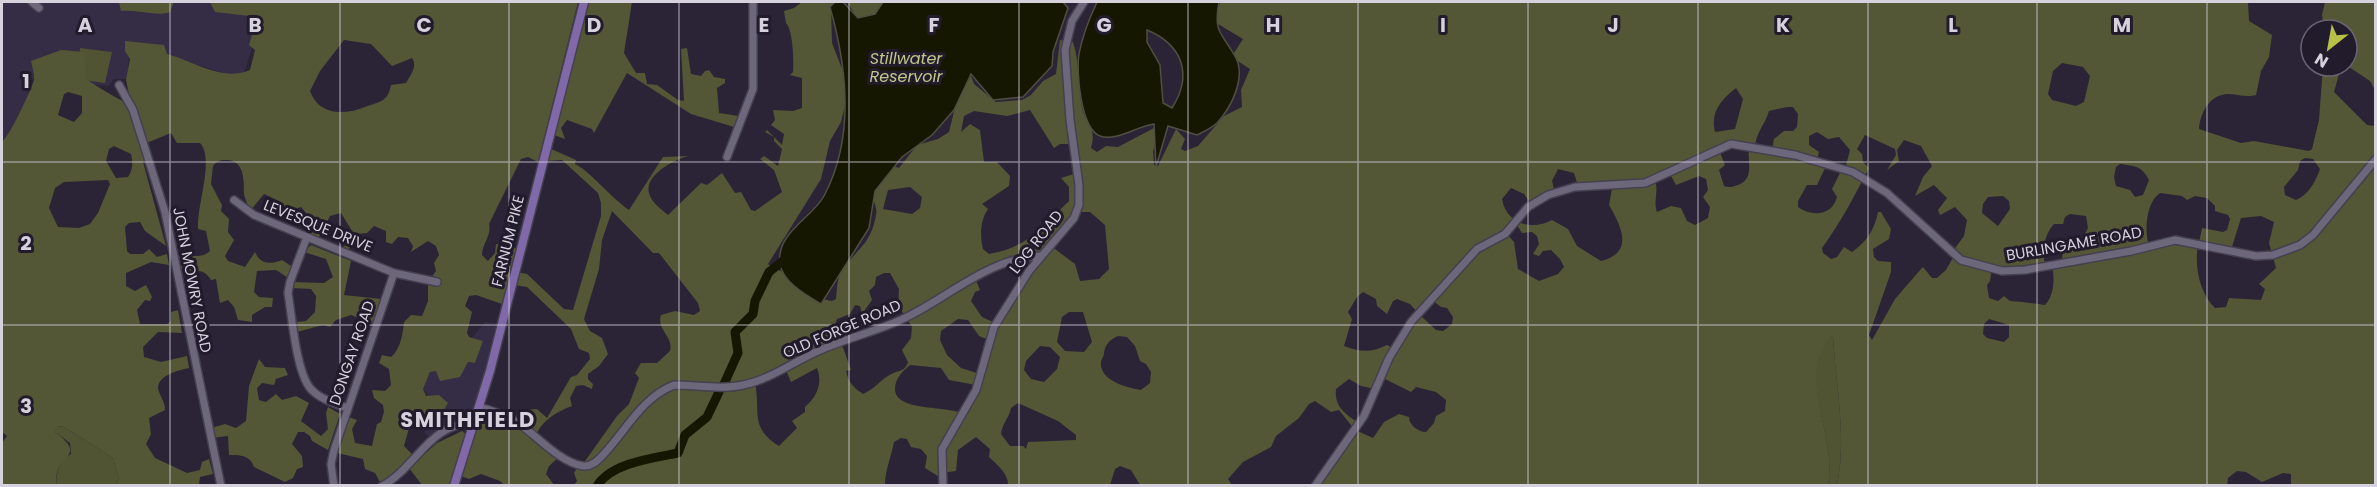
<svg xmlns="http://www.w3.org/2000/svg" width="2377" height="487" viewBox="0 0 2377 487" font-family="Poppins,sans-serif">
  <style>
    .built { fill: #352c45 }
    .green { fill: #515433 }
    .forest { fill: #535735; fill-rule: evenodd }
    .water { fill: #151700; stroke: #4f4f42; stroke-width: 1.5; fill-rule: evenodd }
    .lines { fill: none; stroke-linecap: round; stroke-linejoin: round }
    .river { stroke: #151700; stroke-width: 9 }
    .minor-casing { stroke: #45404f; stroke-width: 10 }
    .major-casing { stroke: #45404f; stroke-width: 11 }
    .minor { stroke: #6d677c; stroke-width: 7 }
    .major { stroke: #8069a8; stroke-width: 8 }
    .grid { fill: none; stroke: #d5d1dd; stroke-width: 1.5; stroke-opacity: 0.55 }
    .labels { text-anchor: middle; stroke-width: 6; stroke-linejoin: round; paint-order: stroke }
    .street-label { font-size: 15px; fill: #d5d1dd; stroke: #211b2c }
    .water-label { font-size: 16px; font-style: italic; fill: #c0c789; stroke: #211b2c }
    .district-label { font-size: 21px; font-weight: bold; letter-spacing: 1.5px; fill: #d5d1dd; stroke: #211b2c }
    .grid-label { font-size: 20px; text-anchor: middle; font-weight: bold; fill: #d5d1dd; stroke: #211b2c; stroke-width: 6; stroke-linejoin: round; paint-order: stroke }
  </style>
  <rect width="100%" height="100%" fill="#2a2436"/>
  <g class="built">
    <path d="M2 2H267L242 79 129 43 128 79H114L109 86 30 79 17 177 2 446Z"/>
    <path d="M485 322 501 324 474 428 456 430 434 442 425 433V428L428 416 440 414 423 389 430 372 468 362 475 363 483 341 472 338Z"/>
  </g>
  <g class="green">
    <path d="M80 48 112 52 105 83 77 79Z"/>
    <path d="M1829 335 1833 337C1836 385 1847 438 1837 485H1828C1838 437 1796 380 1829 335Z"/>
    <path d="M57 426 64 427 113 458 119 479 116 485H57C55 473 60 461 71 454L70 443 55 432Z"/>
  </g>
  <g class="forest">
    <path d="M119 2H198H174L170 12C161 17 136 9 121 11Z"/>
    <path d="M210 2H578L538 162 528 157 521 159 489 224C492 235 482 244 482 255L488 261 495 253 496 244 516 248 502 304 476 295 469 296 465 306 472 312 467 333 469 337 483 341 475 363 468 362 460 377 440 381 436 371 430 372 423 389 426 396 439 395 448 403 442 413 427 418 415 415 411 421 404 446 414 456 381 484 375 473 365 469 363 459 337 453 348 417 357 420 352 429 355 443 372 446 377 424 381 422 384 412 383 405 374 398 372 390 385 391 391 385 389 369 379 363 382 355 391 357C400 350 403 334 404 322L411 315 422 316 428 301V282L436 271 434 263 439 255 436 246 428 241 411 252 413 246 408 238 398 237 392 244 386 242V231L374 226 367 233 356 234 348 251 343 249 352 231 341 213 330 216 318 239 306 234 312 220 301 207 287 212 281 202 264 194 250 211C249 206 244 198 244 193 244 179 244 160 226 160 220 160 217 161 213 166L211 184 222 205 221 211 229 219 228 232 234 240 225 256 228 261 245 267 255 252C260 264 270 265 282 260L294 268 290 279 276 270 257 271 254 292 259 297 273 298 272 307H265L252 315V322L238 320 234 307 228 300 220 303 216 279 211 280C202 266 194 272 179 275L175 255C187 254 201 260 210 251L206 231 198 229C196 207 215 159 200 143H177L171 133 144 144 148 160 143 162 166 246 145 231 140 222 129 223 125 227 127 251 130 254H143L149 249 157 257 167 254 169 265 151 262 126 273V286L135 291 146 285 152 297 150 301 145 300 137 310 140 324H167L171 321V312L178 310 182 333 158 332 143 347 144 357 161 362 187 356 189 368C178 370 153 377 159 392 162 399 165 403 165 410L149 418 151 434 146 444 155 458 187 473 200 470 202 462 209 459 213 474 200 477 199 485H116L119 479 113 458 64 427 58 426 55 432C91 459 51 454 57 485H2V443L7 436 2 432V141C8 140 31 90 34 80 35 75 32 67 31 61L61 50 84 52 86 79C99 88 112 95 126 103H131L126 80 130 59 125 51V41L164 45 167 54C194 61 222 82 250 70L255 50 249 45 254 28 249 16 215 12ZM344 40 371 44 392 66 412 58C418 66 410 76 406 83L391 85C388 102 379 102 365 107 345 115 319 116 310 91L320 71ZM68 92 82 96V113L74 122 58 115 64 94ZM114 146 131 154C133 164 133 169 128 177L116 178 106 161 109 149ZM108 180 110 184 98 213 90 224 79 228 58 227 49 208 55 188 64 182Z"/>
    <path d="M588 2H632L624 53 636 73H645L647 84 657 85 678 100 684 101 681 49 687 48 691 74 701 76 705 71 709 70 714 77 725 79V83L717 88 719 113 739 116 734 127 691 114 627 73 594 133 592 129 567 120 561 128 565 139 554 135Z"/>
    <path d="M802 2H838L831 8 832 43 846 79 847 97 841 122 830 141 821 179 768 264C775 270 782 270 790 275 804 284 815 299 832 301L836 299C837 288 837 275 844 267 859 248 871 243 876 215 878 207 872 200 872 192L890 165 899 168 917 145 938 139 949 132 957 99 971 76 974 84 996 102 1022 100 1031 95 1043 81 1056 74 1060 40 1073 42C1080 64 1078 86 1082 108 1086 126 1097 126 1091 148L1097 152 1106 146 1118 147 1154 128 1158 139 1153 151 1154 165 1158 166 1176 129 1185 139 1181 149 1185 151 1198 146 1224 116 1242 107 1241 90 1250 69 1236 60 1234 53 1243 39 1213 21 1214 13 1221 2H2248L2249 21 2272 35 2269 57 2261 71 2256 95C2245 98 2238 94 2227 94 2209 95 2200 114 2199 129L2241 143 2254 141 2309 151 2312 149 2319 120 2323 66H2347V30H2324L2322 15 2325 2H2375V90L2370 81 2349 67 2339 74 2334 92 2367 125 2375 126V485H2291V474L2283 473 2262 482 2246 472 2237 471 2228 478 2227 486 1837 485C1847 438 1836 386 1833 337L1830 336C1796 379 1838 437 1828 485H1315L1355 430 1339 410 1331 412 1315 401 1309 404 1299 418 1276 436 1271 447 1243 462 1228 479 1232 485H1140L1131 470 1120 466 1115 469 1110 485H1008C1009 475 997 464 989 457L990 449 976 437 958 450 956 471 941 473V478L925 468 927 456 921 449 911 447 907 439 901 438 894 442C891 458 885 470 885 485H574L577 481 574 473 579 465 583 464 617 416 629 404 639 378 635 373 641 363H657L670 351C674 336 656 330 661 315L675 311 694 315 700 311 698 303 659 253H653L612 211 602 240 599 269 584 319 590 331 602 338 608 354 599 366 588 374V379L593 384 592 389 583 385 576 386 570 398 572 406C558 411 543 420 537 433L519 421 526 410 537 409 547 418 571 377 577 375 590 359 589 353 579 349 571 329 527 287 514 285 517 272 527 274 564 309 573 310 601 216V203L598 193 562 160 546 161 549 148 576 160 575 164C591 172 610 197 629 210L663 157 688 156C674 160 644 175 649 193 651 202 661 209 668 215L701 183 707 185 722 173 735 193 741 192 751 210 755 211 782 192 774 170 760 159 764 156 778 166 782 149 774 141V137L765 132 767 130 782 145 784 134 771 125 775 120 773 110 793 111 802 108V78L790 75 793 72C794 61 793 30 786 23L784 11 794 8ZM2062 63 2083 67 2090 76 2084 102 2076 106 2052 100 2048 94 2053 71ZM1736 88 1743 99 1735 129 1715 132C1710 112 1721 100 1736 88ZM1787 107H1793L1798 114 1797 127 1793 131H1784L1774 139 1772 150 1755 147C1756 132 1765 125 1769 111ZM1030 110 1054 148 1060 144H1072L1077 173 1061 178 1069 187V201C1040 229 1026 248 989 254L983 249C980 236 980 220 988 209L982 204 1009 186 1010 176 997 162H984L980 130 970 124 961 132 964 116 974 111 1007 116ZM1817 132 1828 139 1839 137 1850 150 1845 169H1842L1832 189 1837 197C1832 216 1812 217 1798 207V201L1807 185H1817L1827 164 1817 160 1819 152 1809 145V136ZM1865 135 1895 149 1896 155 1887 170 1899 161 1897 150 1904 140 1921 146 1932 166 1923 177 1915 196 1934 185 1947 198 1938 210 1940 215 1955 207 1967 220 1964 236 1953 251 1955 254 1946 270 1937 278H1932L1923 267 1921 269 1895 299 1872 340 1869 335 1891 272V262L1878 261 1874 257 1873 249 1889 239 1891 229 1881 212H1878C1874 231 1867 241 1852 252L1844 247 1837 257 1831 259 1823 253 1822 248C1841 222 1855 195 1869 168L1863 162 1862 154 1857 149ZM1732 145 1749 148C1747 162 1755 179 1738 185 1732 187 1730 188 1724 186L1719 170 1725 165 1719 150ZM2305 158 2313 159 2320 169C2316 181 2308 195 2296 200L2285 195 2284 187 2298 170 2300 161ZM2120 164C2135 166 2142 166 2149 180L2143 195 2135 197 2130 190 2116 186 2114 177 2116 167ZM1558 169 1574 173 1578 186 1595 182 1613 183 1609 205C1622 227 1634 253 1601 261L1577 246 1568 229 1552 220C1532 231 1506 224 1502 199L1511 188 1524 194 1531 204 1555 193 1552 181ZM1670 174 1676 185 1699 176 1706 179 1708 190 1703 197 1710 207 1708 218 1695 225 1687 221 1681 208 1671 206 1657 212C1653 200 1659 193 1655 179ZM910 187 922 197 920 208 912 214 883 209 888 190ZM2160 193 2182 196 2187 200 2195 196 2207 198 2215 206V211L2228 215 2230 219 2227 230 2223 232 2202 228 2199 243 2231 250 2241 218 2261 216 2274 222 2269 243 2276 268 2259 284 2265 289 2261 300 2229 298 2226 307 2215 308C2200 294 2194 266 2198 246L2174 240 2149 246C2144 231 2146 202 2160 193ZM2003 196 2009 201 2010 209 1998 226 1982 213 1983 204 1988 197ZM1076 212H1090L1105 225 1109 269 1099 279 1080 281 1075 264 1051 246ZM2070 214 2086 216 2088 228 2079 245 2063 244 2062 262 2052 266C2055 278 2054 296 2045 305 2033 303 2022 302 2010 301L2004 296 1998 301 1989 298 1987 285 1990 281 1992 267 2045 265C2042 252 2044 234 2054 224H2063L2065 217ZM1515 222 1522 233 1532 232 1537 236 1539 244 1533 254 1539 256 1543 251 1551 250 1560 259 1564 267 1558 274 1539 281 1518 269 1514 242 1506 233ZM1021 257 1039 258 995 323 982 317 971 301 975 292 980 290 975 278ZM884 273H890L899 289C897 311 903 310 912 327L911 338 902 350 908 362C905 373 896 370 888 376 878 382 876 388 863 394 853 387 849 383 846 371L851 370 835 325 837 319 850 314 855 305 860 306 862 314 872 300 869 291 875 285 876 277ZM1363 292 1376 299 1377 306 1387 314 1393 301 1397 299 1410 304 1418 313 1393 348 1387 345C1371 353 1360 352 1344 346L1352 319 1348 312 1357 297ZM1432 300 1441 307 1447 308 1453 317 1452 324 1443 331 1436 330 1419 314ZM1069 312H1083L1092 342 1084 352 1065 351 1057 342 1062 317ZM958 319 968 320 979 336 989 340 980 374 961 368 947 355 940 340 941 331ZM1989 319 2009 325V337L2004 342 1987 338 1983 334 1984 324ZM1118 336 1127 337 1135 346 1140 361 1146 364 1151 372 1150 383 1141 390C1128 388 1099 381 1101 362 1101 359 1104 357 1104 353 1105 345 1109 340 1118 336ZM1040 346 1050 347 1060 357 1057 369 1044 382 1031 379 1024 370 1026 361ZM910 365 941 368 949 380 976 385 963 414C947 405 895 412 895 389 895 378 903 371 910 365ZM785 368 791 382 817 368C823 383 817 397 805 407V412L792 421 797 428 779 446C749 427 761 412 755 383ZM1381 377 1411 392 1416 387 1436 392 1446 400 1445 411 1436 416 1434 423 1426 432C1418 432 1409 425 1409 417L1399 414 1384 422 1373 438 1355 430 1359 423C1345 414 1334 406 1336 389L1349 379 1361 386 1375 389ZM1018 403 1058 421 1076 435V440L1028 442 1026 449 1023 446H1010L1001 434C1002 424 1009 418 1011 408Z"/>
    <path d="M847 2H884L881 12 863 20 856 16Z"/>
    <path d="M311 245 351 261 344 295 381 299 373 323 351 315 336 320 330 327 323 325 297 332 295 322 306 321 315 312 316 296 311 289 291 288 292 282 324 283 333 277 326 259 304 252Z"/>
    <path d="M259 359 265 367 285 368 288 375 276 379 274 385 262 383 257 388 259 400 266 402 276 394 282 400 296 396 309 403 301 421 321 436 328 429 326 413 328 407 340 414 328 450 312 441 310 436 304 432H298L292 444 302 456 303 467 297 469 293 478 285 482 254 467C250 455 240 455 229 455L228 436 211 438 208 429 225 424 236 428 246 421 249 386Z"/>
    <path d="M492 416C516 417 541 442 560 456L549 466 546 474 554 485H504L500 481 481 474 469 479 461 476 477 426Z"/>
    <path d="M462 431 467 435 450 485H422L409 468 437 443Z"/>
  </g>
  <g class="water">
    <path d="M835 2H843L858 18 875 14 883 2H1063L1068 8 1053 52 1052 66 1023 97 993 100 971 74 954 110 932 135 902 157 875 191 869 228 821 304C806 295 782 282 780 263 776 233 812 218 824 196 855 138 847 67 830 7Z"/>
    <path d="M1097 2H1219C1213 34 1222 32 1236 58 1246 78 1231 108 1217 123 1212 128 1203 132 1197 135L1168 126 1156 167 1154 124C1137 126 1116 142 1100 136 1081 129 1076 73 1079 54 1082 37 1090 17 1097 2ZM1147 30C1183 45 1193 75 1172 108L1163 103 1160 65 1147 42Z"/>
  </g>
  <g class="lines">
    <g class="river">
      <path d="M724 384 738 353 735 332 753 314 755 301 769 272 788 257"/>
      <path d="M597 486C611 463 653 458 678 453L685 435 707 417 719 392"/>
    </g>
    <g class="minor-casing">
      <g id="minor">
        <path d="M32 2 39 8"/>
        <path d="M119 85 133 110 165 212 221 486"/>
        <path d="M727 157 753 89V2"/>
        <path d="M234 200 254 215 394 273 437 282"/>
        <path d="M307 237 290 282 288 293C292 317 296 370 310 388 319 399 335 403 347 408"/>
        <path d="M479 407C494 411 508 416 521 425 539 438 560 462 583 466 591 467 597 461 602 456 626 431 641 398 674 385 696 385 720 390 743 385 769 380 793 362 818 351 851 336 888 329 920 310 958 289 994 258 1040 256"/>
        <path d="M334 486 331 464 334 450 394 273"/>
        <path d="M382 486C416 468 431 421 473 424"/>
        <path d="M943 486 942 449 976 390 994 327 1029 271 1074 218 1079 205V185L1070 120 1065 50 1072 21 1084 2"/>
        <path d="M1315 486 1364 416 1389 358 1411 322 1477 249 1505 234 1528 207 1548 195 1575 187 1645 183 1731 144 1795 155 1853 172 1887 193 1961 260 2002 271 2025 270 2131 251 2175 240 2256 256 2273 255 2300 245 2313 235 2376 159"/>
      </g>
    </g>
    <g class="major-casing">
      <path id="major" d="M454 486 490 371 584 2"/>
    </g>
    <use href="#minor" class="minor"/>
    <use href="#major" class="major"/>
  </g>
  <path class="grid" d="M170 2V486M340 2V486M509 2V486M679 2V486M849 2V486M1019 2V486M1188 2V486M1358 2V486M1528 2V486M1698 2V486M1868 2V486M2037 2V486M2207 2V486M2 162H2376M2 325H2376"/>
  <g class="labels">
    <g class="street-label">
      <text transform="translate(318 226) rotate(22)" y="5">LEVESQUE DRIVE</text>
      <text transform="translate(508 241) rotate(-76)" y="5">FARNUM PIKE</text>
      <text transform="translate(1036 242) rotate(-52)" y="5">LOG ROAD</text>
      <text transform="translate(2074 244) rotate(-10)" y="5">BURLINGAME ROAD</text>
      <text transform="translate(192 280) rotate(79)" y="5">JOHN MOWRY ROAD</text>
      <text transform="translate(842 329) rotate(-23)" y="5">OLD FORGE ROAD</text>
      <text transform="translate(352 353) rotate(-71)" y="5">DONGAY ROAD</text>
    </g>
    <g class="water-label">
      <text x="906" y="64">Stillwater<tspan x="906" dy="18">Reservoir</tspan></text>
    </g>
    <g class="district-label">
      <text x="468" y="427">SMITHFIELD</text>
    </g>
  </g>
  <g class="grid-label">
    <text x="85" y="32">A</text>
    <text x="255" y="32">B</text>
    <text x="424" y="32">C</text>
    <text x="594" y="32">D</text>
    <text x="764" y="32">E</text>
    <text x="934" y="32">F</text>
    <text x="1104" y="32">G</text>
    <text x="1273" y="32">H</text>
    <text x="1443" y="32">I</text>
    <text x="1613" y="32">J</text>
    <text x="1783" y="32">K</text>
    <text x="1953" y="32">L</text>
    <text x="2122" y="32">M</text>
    <text x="26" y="88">1</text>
    <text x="26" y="250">2</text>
    <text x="26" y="413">3</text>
  </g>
  <rect width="2377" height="487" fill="none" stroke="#d5d1dd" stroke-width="6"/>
  <g transform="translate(2329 48) rotate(211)"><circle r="28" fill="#211b2c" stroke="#696473" stroke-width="1.5"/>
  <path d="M0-4.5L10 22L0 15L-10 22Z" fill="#b8c147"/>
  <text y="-9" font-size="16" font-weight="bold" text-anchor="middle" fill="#d5d1dd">N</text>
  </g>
</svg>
